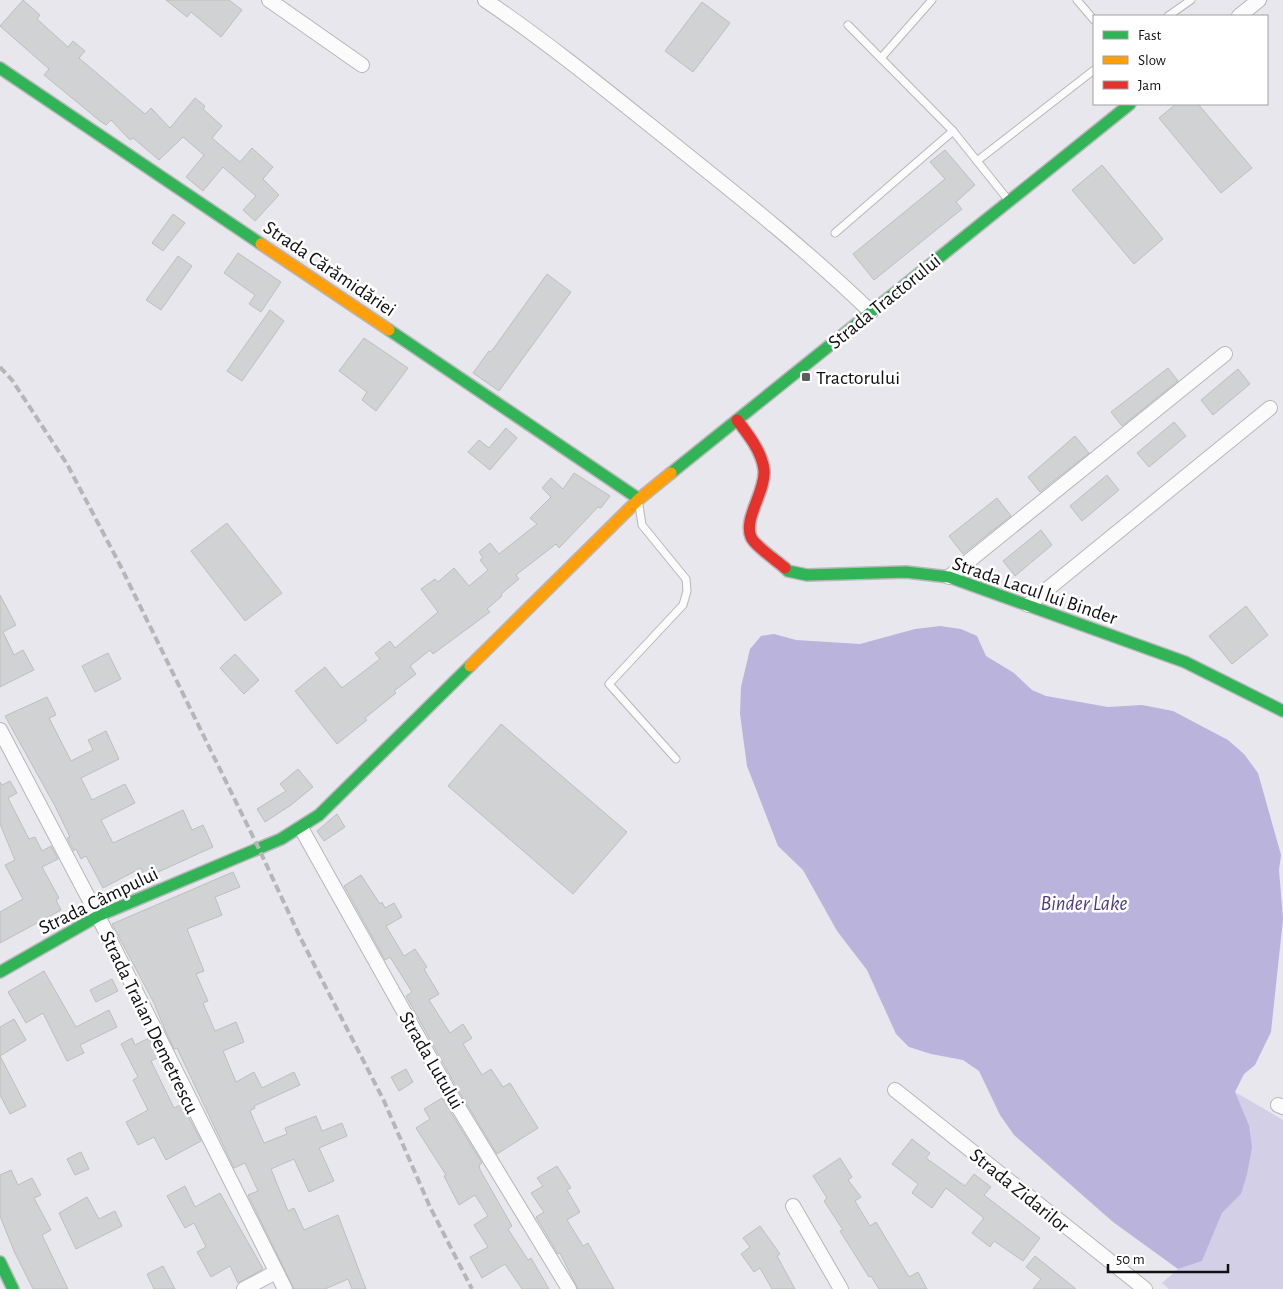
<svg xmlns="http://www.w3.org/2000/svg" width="1283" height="1289" viewBox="0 0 1283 1289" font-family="'Alegreya Sans',sans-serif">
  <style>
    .green { fill: #d3cfe7 }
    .water { fill: #bab3dc }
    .building { fill: #d1d2d3; stroke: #bdbebe }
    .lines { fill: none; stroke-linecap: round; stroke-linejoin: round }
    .lane-casing { stroke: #b7b6bb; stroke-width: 9 }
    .street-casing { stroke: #b7b6bb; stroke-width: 16 }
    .fast-casing { stroke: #b7b6bb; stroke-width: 14 }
    .slow-casing { stroke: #b7b6bb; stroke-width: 14 }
    .jam-casing { stroke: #b7b6bb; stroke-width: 14 }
    .lane { stroke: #fcfbfc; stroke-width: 7 }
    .street { stroke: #fcfbfc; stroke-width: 14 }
    .fast { stroke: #30b455; stroke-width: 11 }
    .slow { stroke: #ff9f0a; stroke-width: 11 }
    .jam { stroke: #e5322d; stroke-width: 11 }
    .rail { stroke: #b6b6b7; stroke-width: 4; stroke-dasharray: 8 4; stroke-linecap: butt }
    .poi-dot { fill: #5c5b5f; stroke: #fff; stroke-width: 2 }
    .labels { text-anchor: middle; stroke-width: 5; stroke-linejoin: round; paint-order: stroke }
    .street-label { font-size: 20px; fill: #101013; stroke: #fff }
    .poi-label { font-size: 20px; fill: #101013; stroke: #fff; text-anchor: start }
    .water-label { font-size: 21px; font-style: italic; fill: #4d3d81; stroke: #fff }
  </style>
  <rect width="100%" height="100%" fill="#e8e7ed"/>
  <path class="green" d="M1235 1092 1283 1120V1289H1169L1162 1283 1178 1269 1202 1261 1222 1213 1241 1194 1249 1125Z"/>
  <path class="water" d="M940 626 961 629 977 636 986 656 1014 673 1032 690 1046 696 1108 707 1142 705 1173 711 1228 740 1244 754 1258 773 1281 855 1279 870 1283 919 1271 1032 1255 1065 1244 1074 1235 1092 1249 1125 1252 1147 1247 1174 1241 1194 1222 1213 1202 1261 1178 1269 1113 1222 1014 1135 1000 1115 979 1071 963 1060 931 1054 909 1047 896 1034 867 970 837 931 803 870 778 846 747 766 740 714 741 687 750 649 761 636 774 634 796 640 860 644 915 629Z"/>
  <g class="building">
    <path d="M23 0 40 15 37 19 68 47 73 41 85 51 79 58 145 114 151 108 170 128 195 98 205 106 203 109 222 126 212 138 240 162 252 148 273 167 263 179 279 195 255 221 243 210 256 196 223 167 203 191 186 177 204 155 183 137 159 160 133 138 130 140 111 120 106 125 100 121 44 75 49 69 0 26Z"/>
    <path d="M166 0H229L242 10 221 37 191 12 187 17Z"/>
    <path d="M702 2 730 23 693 72 665 51Z"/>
    <path d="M1176 104H1198L1252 168 1221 193 1159 118Z"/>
    <path d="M945 150 975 185 956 202 962 209 874 280 853 254 945 179 930 162Z"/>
    <path d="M1102 165 1163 239 1134 264 1072 190Z"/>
    <path d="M173 214 185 223 163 251 152 243Z"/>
    <path d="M238 253 281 282 261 312 249 304 255 295 224 273Z"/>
    <path d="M178 256 192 266 161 310 146 300Z"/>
    <path d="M547 274 571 292 499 391 473 373 489 351 491 352Z"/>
    <path d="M270 310 284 321 242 381 227 371Z"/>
    <path d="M364 338 408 368 376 411 362 400 367 392 339 371Z"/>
    <path d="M1168 368 1178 381 1122 426 1111 412Z"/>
    <path d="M1238 369 1250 384 1213 415 1201 400Z"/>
    <path d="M1174 422 1186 436 1149 467 1137 453Z"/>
    <path d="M506 428 517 438 490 470 468 452 479 440 489 448Z"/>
    <path d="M1075 436 1089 453 1040 492 1028 477Z"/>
    <path d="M574 473 610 496 601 508 598 507 559 548 556 544 516 575 519 579 501 594 502 596 487 609 490 612 433 654 430 650 410 666 416 674 394 691 396 693 365 718 367 720 337 744 295 691 325 667 342 688 380 659 375 653 390 641 395 648 438 612 421 589 435 579 438 582 454 568 469 586 488 570 480 560 483 558 479 552 490 543 499 554 537 524 530 518 551 497 542 488 551 478 563 489Z"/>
    <path d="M1107 475 1119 490 1082 521 1070 506Z"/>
    <path d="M997 498 1011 516 963 554 949 536Z"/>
    <path d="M227 523 282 593 245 621 191 551Z"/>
    <path d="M1041 530 1052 545 1015 576 1003 561Z"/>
    <path d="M0 595 16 625 3 632 14 655 23 650 34 670 0 687Z"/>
    <path d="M1246 606 1268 635 1232 664 1209 636Z"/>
    <path d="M108 653 121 679 95 692 82 666Z"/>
    <path d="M235 654 259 680 244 694 220 668Z"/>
    <path d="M47 697 56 715 49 718 71 761 93 750 88 740 106 731 119 759 81 778 92 800 125 784 135 803 101 820 113 843 183 810 192 830 203 825 213 847 145 878 141 868 103 888 86 856 81 859 76 849 74 851 67 838 70 837 55 806 5 716Z"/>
    <path d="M501 724 627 832 573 894 448 786Z"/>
    <path d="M298 769 313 787 291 805 265 822 257 809 286 791 280 784Z"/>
    <path d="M10 781 17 793 8 798 29 839 35 837 42 851 51 846 58 859 42 867 59 898 56 900 61 910 0 943V912L23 899 5 865 15 860 0 824V782L2 785Z"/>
    <path d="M337 814 345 827 324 841 317 831Z"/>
    <path d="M233 872 240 887 215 897 222 915 187 929 204 971 196 974 208 1001 203 1003 215 1031 236 1022 244 1042 223 1051 236 1082 254 1072 262 1088 294 1072 300 1085 254 1106 255 1108 250 1111 264 1143 287 1134 285 1128 316 1116 322 1131 342 1123 347 1136 319 1148 334 1181 309 1192 294 1159 271 1169 288 1211 294 1208 304 1230 338 1215 366 1289H352L348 1279 325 1289H294L248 1195 258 1191 245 1163 234 1168 177 1048 174 1049 165 1030 154 1003 112 924Z"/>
    <path d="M361 875 380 904 382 902 385 908 394 903 402 917 386 926 404 956 415 949 427 967 424 969 439 994 429 1000 450 1033 463 1024 472 1038 463 1044 482 1075 491 1069 503 1087 510 1083 538 1128 497 1154 457 1088 406 996 412 992 390 957 385 960 344 886Z"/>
    <path d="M44 971 76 1027 109 1010 117 1027 80 1045 84 1053 67 1061 43 1013 26 1023 8 992Z"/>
    <path d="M112 979 118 991 96 1002 90 990Z"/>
    <path d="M14 1019 26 1040 0 1056V1027Z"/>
    <path d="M132 1038 135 1045 149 1038 159 1057 151 1061 174 1108 182 1104 201 1141 166 1160 154 1137 138 1145 126 1122 148 1110 133 1080 138 1077 121 1044Z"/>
    <path d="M0 1056 26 1106 10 1114 0 1095Z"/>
    <path d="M406 1069 413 1082 399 1091 391 1077Z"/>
    <path d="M442 1098 482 1163 479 1165 480 1170 512 1226 508 1229 528 1260 531 1258 549 1289H522L505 1264 482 1278 470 1257 488 1247 474 1225 488 1216 475 1195 459 1205 444 1176 446 1175 416 1128 430 1119 424 1109Z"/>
    <path d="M912 1139 930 1153 926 1158 965 1186 974 1174 991 1187 984 1195 1040 1238 1023 1261 994 1241 990 1247 972 1233 984 1218 946 1188 932 1208 912 1193 918 1184 892 1164Z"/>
    <path d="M81 1152 89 1169 75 1175 67 1159Z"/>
    <path d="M840 1158 852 1177 848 1180 861 1197 855 1201 870 1226 876 1222 909 1277 918 1272 927 1289H879L871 1276 869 1277 840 1231 843 1230 824 1201 827 1198 813 1176Z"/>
    <path d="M557 1166 571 1188 567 1190 580 1212 567 1220 583 1246 588 1243 614 1289H578L560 1253 558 1254 536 1217 544 1212 531 1193 543 1186 537 1178Z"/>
    <path d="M11 1170 18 1185 32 1178 41 1195 34 1198 51 1230 42 1235 68 1289H33L14 1251 0 1216V1175Z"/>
    <path d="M185 1186 195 1207 220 1193 263 1269 238 1283 230 1266 211 1277 197 1252 206 1247 194 1223 185 1228 167 1196Z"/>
    <path d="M87 1197 99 1219 115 1211 122 1226 76 1249 59 1213Z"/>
    <path d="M760 1226 780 1254 777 1256 795 1289H772L760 1268 754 1272 741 1254 750 1247 743 1238Z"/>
    <path d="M1035 1256 1076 1289H1033L1041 1279 1026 1267Z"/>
    <path d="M163 1266 175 1289H154L147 1274Z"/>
  </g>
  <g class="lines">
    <g class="lane-casing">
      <g id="lane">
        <path d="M1077 0 1094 20"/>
        <path d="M1168 16 1191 0"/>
        <path d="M848 25 953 131 1009 201"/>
        <path d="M881 58 932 0"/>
        <path d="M977 161 1094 70"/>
        <path d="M835 233 953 131"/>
        <path d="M639 505 642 525 686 579 687 591 683 605 609 684 676 759"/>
      </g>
    </g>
    <g class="street-casing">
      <g id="street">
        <path d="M269 0 362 65"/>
        <path d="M485 0C553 46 617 99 681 150 746 202 811 254 871 312"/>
        <path d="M1239 16 1259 0"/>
        <path d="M949 577 1225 354"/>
        <path d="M1028 605 1270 408"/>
        <path d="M0 730 98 916 285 1289"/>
        <path d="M301 828 449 1092 569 1289"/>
        <path d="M895 1090 1145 1289"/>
        <path d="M1278 1105 1283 1107"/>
        <path d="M793 1206 841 1289"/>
        <path d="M244 1289 276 1272"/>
      </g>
    </g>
    <g class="fast-casing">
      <g id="fast">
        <path d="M0 68 261 244"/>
        <path d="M389 330 639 499"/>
        <path d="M671 473 1130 104"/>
        <path d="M785 568 788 571 807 575 906 572 949 577 1185 662 1283 711"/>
        <path d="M0 972 98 916 281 839 319 815 470 666"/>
        <path d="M0 1262 13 1289"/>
      </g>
    </g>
    <g class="slow-casing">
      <g id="slow">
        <path d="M261 244 389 330"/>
        <path d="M470 666 639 499 671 473"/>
      </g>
    </g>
    <g class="jam-casing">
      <path id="jam" d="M737 420C748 434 762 452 764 470 766 491 743 519 751 537 754 545 777 561 785 568"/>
    </g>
    <use href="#lane" class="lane"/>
    <use href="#street" class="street"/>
    <use href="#fast" class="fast"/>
    <use href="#slow" class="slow"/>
    <use href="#jam" class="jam"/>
    <path class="rail" d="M0 367 12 380 67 464 120 565 259 849 300 937 384 1101 430 1207 472 1289"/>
  </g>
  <rect class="poi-dot" x="801" y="372" width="10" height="10" rx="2.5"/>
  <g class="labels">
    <g class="street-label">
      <text transform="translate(330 268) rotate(34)" y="7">Strada Cărămidăriei</text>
      <text transform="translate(884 301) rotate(-39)" y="7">Strada Tractorului</text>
      <text transform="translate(1035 590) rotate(19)" y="7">Strada Lacul lui Binder</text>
      <text transform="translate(98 900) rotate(-26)" y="7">Strada Câmpului</text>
      <text transform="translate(150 1022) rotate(64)" y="7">Strada Traian Demetrescu</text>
      <text transform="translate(432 1060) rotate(60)" y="7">Strada Lutului</text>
      <text transform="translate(1020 1190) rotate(39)" y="7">Strada Zidarilor</text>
    </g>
    <g class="poi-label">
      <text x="816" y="384">Tractorului</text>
    </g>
    <g class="water-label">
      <text x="1084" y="910">Binder Lake</text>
    </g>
  </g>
  <rect x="1093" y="15" width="175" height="90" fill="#ffffff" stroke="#9f9fa1"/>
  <rect x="1103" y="31" width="25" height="8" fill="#30b455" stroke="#9f9fa1"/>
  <text x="1138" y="40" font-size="15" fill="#101013">Fast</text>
  <rect x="1103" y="56" width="25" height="8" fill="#ff9f0a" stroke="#9f9fa1"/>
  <text x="1138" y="65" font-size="15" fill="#101013">Slow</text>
  <rect x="1103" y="81" width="25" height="8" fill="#e5322d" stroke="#9f9fa1"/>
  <text x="1138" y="90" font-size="15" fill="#101013">Jam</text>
  <path d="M1108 1264v8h120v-8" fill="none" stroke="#101013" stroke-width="2.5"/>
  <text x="1116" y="1264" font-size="15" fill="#101013" stroke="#ffffff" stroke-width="4" paint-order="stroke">50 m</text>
</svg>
